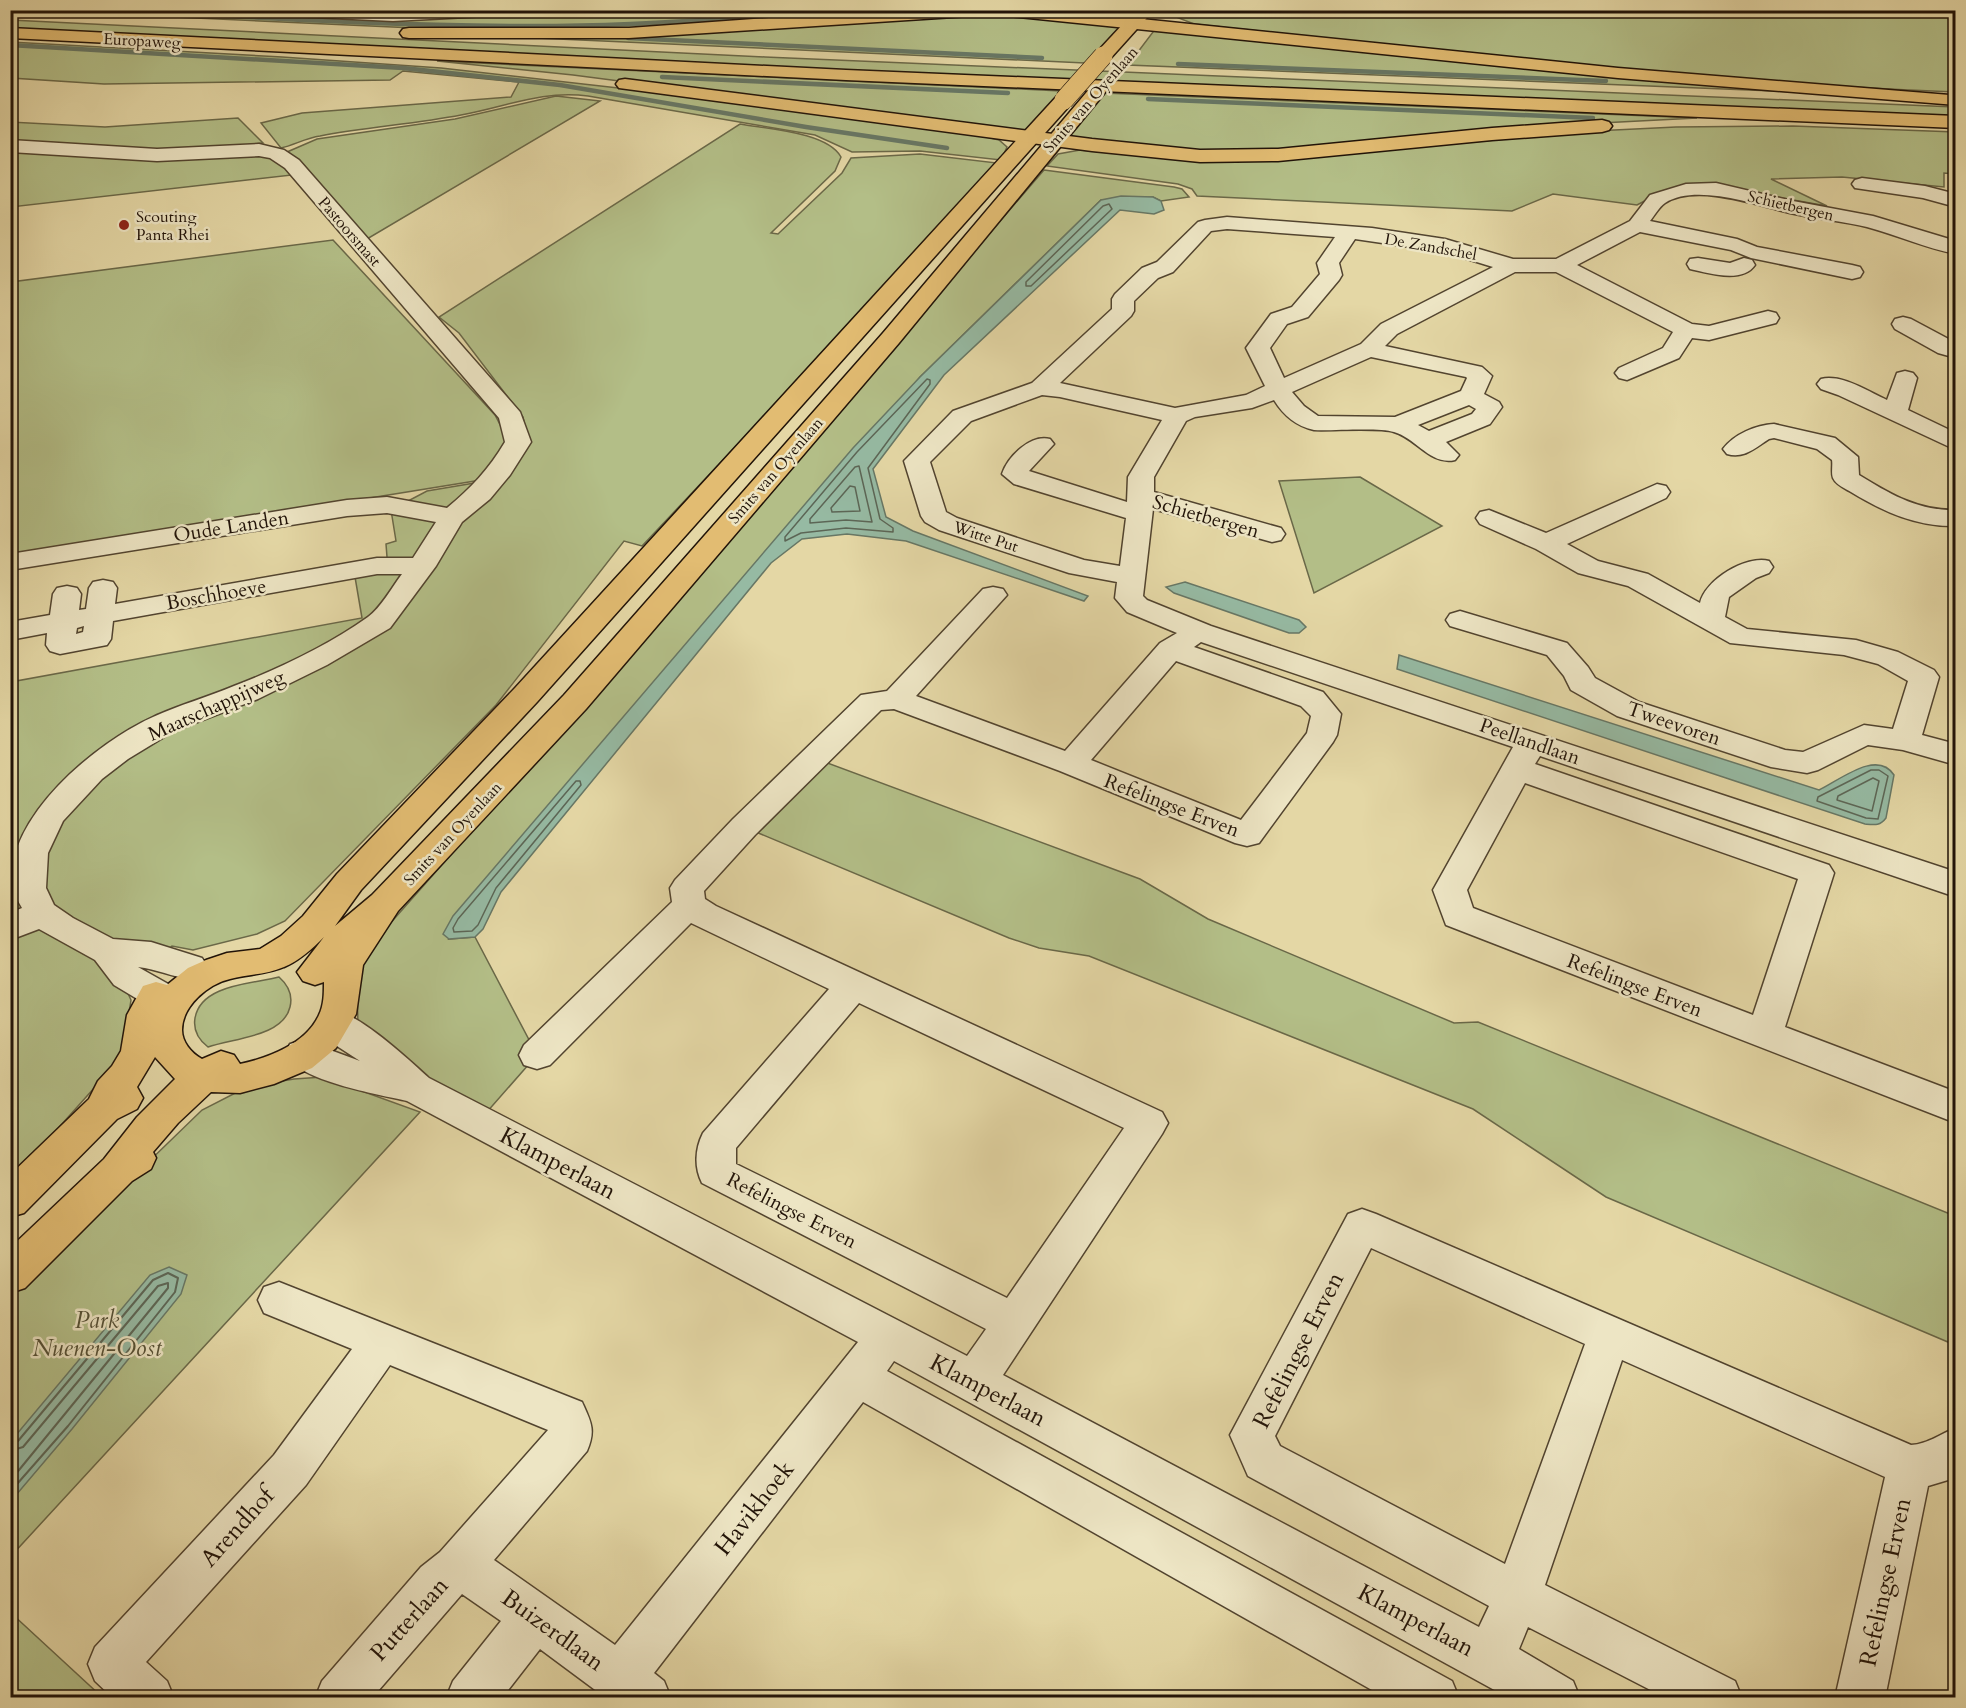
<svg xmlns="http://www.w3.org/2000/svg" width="1966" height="1708" viewBox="0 0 1966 1708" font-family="Cardo,serif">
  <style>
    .green { fill: #b3be87; stroke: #6a6848; stroke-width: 1.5 }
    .water { fill: #96baa3; stroke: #677765; stroke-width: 1.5 }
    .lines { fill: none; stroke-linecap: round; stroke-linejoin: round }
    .shore-far1 { stroke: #5c6656; stroke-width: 1.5 }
    .shore { stroke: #5c6656; stroke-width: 2 }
    .stream { stroke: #677765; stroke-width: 4.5 }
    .minor-casing { stroke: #52442f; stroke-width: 3 }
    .major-casing { stroke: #211308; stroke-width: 3 }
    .highway-casing { stroke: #211308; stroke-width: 3 }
    .minor { fill: #ede5c4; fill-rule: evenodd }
    .major { fill: #e2bc72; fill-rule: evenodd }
    .highway { fill: #e2bc72; fill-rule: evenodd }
    .major-bridge-casing { stroke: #211308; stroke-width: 20; stroke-linecap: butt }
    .major-bridge { stroke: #e2bc72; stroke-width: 19 }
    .poi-dot { fill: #8f2418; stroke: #ede5c4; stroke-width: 2 }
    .labels { text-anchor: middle; stroke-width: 5; stroke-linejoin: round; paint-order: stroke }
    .far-street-label { font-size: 16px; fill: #211308; stroke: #ede5c4 }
    .far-poi-label { font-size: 16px; fill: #211308; stroke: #ede5c4; text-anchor: start }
    .street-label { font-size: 20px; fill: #211308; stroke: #ede5c4 }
    .near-street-label { font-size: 24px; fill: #211308; stroke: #ede5c4 }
    .near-park-label { font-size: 24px; font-style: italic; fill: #544f34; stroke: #ede5c4 }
  </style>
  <rect width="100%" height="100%" fill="#e4d7a5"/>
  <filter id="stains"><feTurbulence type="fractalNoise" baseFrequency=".00333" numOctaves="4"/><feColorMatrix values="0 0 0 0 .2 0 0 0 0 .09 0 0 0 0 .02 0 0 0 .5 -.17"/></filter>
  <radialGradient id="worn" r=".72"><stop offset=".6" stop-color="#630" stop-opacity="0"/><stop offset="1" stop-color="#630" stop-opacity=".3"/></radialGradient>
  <g class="green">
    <path d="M242 10 382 18 292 11H902L648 28 459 30 42 11Z"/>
    <path d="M1174 10 1955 11V92C1701 82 1448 51 1194 24L1176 17Z"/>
    <path d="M955 12 1030 14 1122 26 1098 53 1085 63 494 36Z"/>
    <path d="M10 20 765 57 1955 107V119L1182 87 11 30Z"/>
    <path d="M1156 28 1575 72 1822 93 1128 65Z"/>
    <path d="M10 42 282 57 441 68 636 90 982 136 999 140 1007 147 1001 160 920 151 852 152 815 135 588 96C541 90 506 107 461 115 415 124 367 127 320 136 306 138 294 145 281 148L261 123 302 113 511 97 519 82 403 71 390 80 104 84 11 78Z"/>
    <path d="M437 61 1061 91 1027 132 1020 133 573 75Z"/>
    <path d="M1104 93 1697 118 1562 125 1225 154 1066 138Z"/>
    <path d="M556 96 600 101 367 239 302 163 287 152 317 139 455 119Z"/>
    <path d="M238 118 263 143 198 151 11 143 10 122 105 127Z"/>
    <path d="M740 124C767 129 827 132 841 157L835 171 771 233 778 234 842 173 851 158 920 154 997 163 914 257 642 546 624 541 496 705 285 921 257 934 193 950 172 946 126 989 131 1000 123 1050 112 1068 11 1181V682L362 618 355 577 388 570 386 544 396 541 391 510 427 491 504 478 528 439 523 417 459 333 439 317Z"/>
    <path d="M1793 126 1956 132 1955 174 1944 173V187L1842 177 1771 179 1827 206 1714 186 1658 194 1637 205 1553 194 1512 211 1197 196 1192 189 1178 184 1047 166 1058 154 1080 150 1182 160 1261 161 1594 131 1676 127Z"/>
    <path d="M10 149 248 154 275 159 292 175 11 207Z"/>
    <path d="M1044 170 1174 187 1182 189 1189 197 1161 201 1153 197 1101 200 920 377 449 939 475 937 537 1055 479 1121 358 1027 357 982 364 953 585 703Z"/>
    <path d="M333 240 495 415 508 440 481 480 11 556V282Z"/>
    <path d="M1360 477 1442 526 1314 593 1279 481Z"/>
    <path d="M814 758 1140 879 1208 919 1454 1023 1478 1022 1955 1216V1345L1606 1197 1473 1109 1089 956 1039 948 1009 938 744 827Z"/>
    <path d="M279 977C288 985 293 995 290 1007 283 1037 233 1038 208 1047 199 1040 193 1030 195 1018 201 984 253 984 279 977Z"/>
    <path d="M323 1077 420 1112 11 1556V1295L202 1110 247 1087 294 1079Z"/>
    <path d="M11 1613 102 1697H11Z"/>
  </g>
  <g class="water">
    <path d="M1121 196 1153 197 1161 201 1164 210 1154 214 1120 210 944 375 873 469 886 517 913 531 1088 596 1084 601 906 541 847 534 802 539 771 563 501 892 483 929 475 937 449 939 443 934 453 916 853 448 920 377 1101 200Z"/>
    <path d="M1185 582 1299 620 1306 627 1299 633H1289L1174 593 1166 587Z"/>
    <path d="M1399 655 1819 790C1840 780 1877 749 1894 775L1886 818C1880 826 1875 825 1865 824L1397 669Z"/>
    <path d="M169 1267 187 1275 181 1294 72 1429 11 1501V1441L150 1275Z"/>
  </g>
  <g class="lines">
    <g class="shore-far1">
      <path d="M1109 204 1112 209 1031 286H1026V282L1103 206Z"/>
      <path d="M927 379 930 380V384L868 468 880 519 893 528V532L846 528 801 533 785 541V537L857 452Z"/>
      <path d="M859 466 872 522 846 520 810 523V519L855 467Z"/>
      <path d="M850 486 855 487 860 511 832 512 831 508Z"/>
      <path d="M1871 770H1879L1888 776 1878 819 1866 818 1817 801 1818 797Z"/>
      <path d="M1873 778 1879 781 1872 811 1837 800 1838 796Z"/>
      <path d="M576 781H580L581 785 496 888 478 925 472 931 454 932 453 928 458 919Z"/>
    </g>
    <g class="shore">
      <path d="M10 1444 18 1441 153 1280 168 1273 178 1278 175 1292 68 1426 10 1492"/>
      <path d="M10 1451 23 1447 158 1286 168 1283V1288L10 1481"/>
    </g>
    <g class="stream">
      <path d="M115 10C262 18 409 27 556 26 645 25 732 19 820 10"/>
      <path d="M628 38 1042 58"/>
      <path d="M10 45 403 68 560 85 806 127 947 148"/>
      <path d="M1178 64 1606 81"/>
      <path d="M662 77 1008 93"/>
      <path d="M1148 99 1593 118"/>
    </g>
    <g class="minor-casing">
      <g id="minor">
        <path d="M264 10H512L504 15 393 21 272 15Z"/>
        <path d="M10 140 157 149 259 144 284 150 299 160 520 412 531 442 510 475 490 499 462 522 436 566 390 628 327 665 258 699 174 731 128 759 102 779 63 821 48 853 46 888 54 905 73 918 113 939 151 942 202 958 208 967 202 976C181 983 161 969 138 967L170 985 175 994 170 1003 157 1007 144 1003 114 985 95 960 39 929 10 940V913L22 908C19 902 13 894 12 887 4 818 97 742 153 717 179 705 208 697 234 686 278 669 329 645 368 617 381 608 392 587 402 574H377L113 621 111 639 107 645 60 654 50 651 46 645 47 633 10 640V622L50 615 53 594 57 588 67 586 77 588 81 594 79 610 86 609 89 588 93 582 103 580 113 582 117 588 115 604 377 558H413L436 522 387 513 347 516 10 570V554L347 500 387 497 447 508C471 488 489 469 505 442L499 418 285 168 270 158 259 156 157 161 10 152ZM84 626 83 632 76 634 77 628Z"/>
        <path d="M1862 178 1925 186 1956 194V207L1923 198 1855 188 1852 184 1855 180Z"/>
        <path d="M1716 183 1793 201 1873 216 1956 241V254C1925 248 1897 235 1867 227 1842 221 1816 219 1790 213 1757 205 1696 183 1665 203 1659 207 1654 216 1650 221L1737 239 1757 247 1852 265 1860 267 1863 272 1860 277 1852 279 1751 258 1731 250 1640 232 1577 265 1692 324 1709 326 1768 311 1776 313 1779 318 1776 323 1709 340 1692 338 1679 358 1627 380 1619 378 1615 373 1619 368 1663 348 1673 332 1556 272H1515L1397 334 1385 346 1482 367 1492 376 1484 394 1499 402 1502 407 1490 424 1446 442 1459 455 1455 460C1431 466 1416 438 1394 432 1379 427 1332 431 1314 430 1296 426 1284 416 1274 400L1252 408 1195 417 1186 421 1154 477V492L1281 528 1285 534 1281 540 1272 542 1153 509 1143 596 1147 600 1211 626 1956 872V897L1540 756 1535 764 1829 865 1834 873 1785 1027 1956 1092V1123L1446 925 1433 890 1513 747 1201 642 1194 647 1323 692 1341 714 1337 735 1333 742 1259 843 1247 846 1235 843 1060 771 894 709 881 710 755 835 704 891 705 899 716 906 1162 1112 1168 1123 1162 1134 1003 1375 1479 1627 1489 1606 1248 1476 1230 1435 1348 1214 1362 1209 1376 1214 1911 1445C1928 1444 1940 1434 1956 1428V1475L1948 1480 1928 1486 1885 1698H1835L1885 1477 1622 1360 1545 1585 1735 1681 1742 1698H1666L1528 1627 1519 1649 1573 1681 1580 1698H1509L894 1361 887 1371 1452 1681 1459 1698H1386L863 1402 654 1673 664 1681 671 1698H606L540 1649 502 1698H446L453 1681 501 1621 462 1594 372 1698H315L322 1681 421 1567 440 1552 548 1430 390 1365 306 1485 146 1662 167 1681 174 1698H113L95 1681 88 1664 95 1647 274 1455 352 1349 264 1313 258 1300 264 1287 279 1282 582 1402C591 1422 596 1430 587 1451L494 1560 615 1645 858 1342 407 1101C377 1094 299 1081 285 1054L290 1044 303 1040 360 1061 320 1035 315 1025 320 1015C324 1014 330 1011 334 1011 358 1012 410 1061 429 1078L967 1356 986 1329 702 1183C694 1167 695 1149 703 1133L829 989 691 923 550 1065 537 1069 524 1065 519 1055 524 1045 672 902 670 888 675 880 733 819 861 695 887 691 983 589 993 587 1003 589 1007 595 916 696 1065 751 1160 643 1177 633 1127 612 1115 598 1117 582 1069 573 939 530 925 522 921 516 904 461 953 411 1032 383 1112 309V299L1115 294 1142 268 1157 262 1198 222 1205 220 1227 217 1372 228 1445 239 1513 259H1556L1630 221 1650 195 1686 184ZM1227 229 1335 237 1317 263 1320 274 1292 307 1271 314 1246 348 1265 386 1246 395 1175 408 1060 383 1131 316 1134 311V301L1158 278 1173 272 1211 231ZM1355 239 1444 252 1493 267 1381 324 1361 344 1284 378 1270 348 1287 324 1308 317 1339 280 1342 275 1339 263ZM1371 357 1466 377 1467 378 1461 391 1395 417 1318 416 1304 406 1292 392ZM1042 395 1060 397 1162 420 1128 477 1127 502 1029 471 1054 444 1050 439C1031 434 1008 456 1002 474L1014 484 1126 518 1120 566 1084 560 957 518 946 512 930 462 971 421ZM1469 405 1476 409 1472 414 1429 431 1418 425ZM1176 661 1301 706 1311 716 1307 733 1241 820 1091 760ZM1525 783 1798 879 1753 1015 1473 908 1467 890ZM859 1003 1124 1128 1007 1298 736 1164V1148ZM1371 1248 1585 1344 1505 1564 1280 1446 1275 1436Z"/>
        <path d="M1698 258 1730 263 1744 258 1752 260 1755 265C1742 284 1709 273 1690 269L1687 264 1690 259Z"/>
        <path d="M1903 317 1911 319 1956 343V358L1938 353 1895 329 1892 324 1895 319Z"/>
        <path d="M1905 371 1913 373 1917 378 1908 410 1956 433V450L1838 395 1821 389 1817 384 1821 379C1842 374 1867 391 1887 400L1897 373Z"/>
        <path d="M1774 424 1835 438 1858 457 1859 475C1890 494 1918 511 1956 510V526C1917 527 1884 512 1851 492 1846 489 1836 485 1833 478 1831 473 1833 465 1832 460L1817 449 1774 438 1769 439C1755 448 1744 459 1727 454L1723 449C1734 434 1756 425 1774 424Z"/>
        <path d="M1657 484 1666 486 1670 492 1666 498 1567 544 1598 561 1648 574 1700 603C1705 580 1746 555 1769 561L1773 567 1769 573 1756 578 1729 597 1725 617 1747 629 1856 640 1898 652 1934 670 1939 677 1922 735 1956 744V765L1903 750 1868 745 1818 770 1807 773 1771 767 1617 716 1571 690 1564 676 1547 655 1450 626 1446 620 1450 614 1460 611 1567 643 1588 667 1595 678 1639 702 1785 750 1803 752 1864 725 1893 729 1908 681 1878 664 1844 655 1730 643 1628 586 1578 573 1536 549 1480 524 1476 518 1480 512 1489 510 1546 533Z"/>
      </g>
    </g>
    <g class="major-casing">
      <g id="major">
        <path d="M1136 10H1154L1109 60H1097L1094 56 1097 52Z"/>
        <path d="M1097 86 1103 87 1106 91 1103 95 899 343 586 709 398 911 363 965 356 1014 336 1048 312 1068 274 1084 240 1093 211 1092 178 1123 153 1152 156 1158 151 1169 132 1181 25 1288 10 1293V1248L104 1159 137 1117 175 1079 155 1057 137 1087 143 1098 137 1109 117 1119 24 1213 10 1217V1175L89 1099 98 1081 112 1066 121 1051 127 1015 143 986 156 982 167 985 188 968 206 960 227 953 260 949 281 936 303 916 337 874 515 688 1057 96H1071L1073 100 1071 104 537 702 361 890 335 926 372 895 564 695 883 333 1091 87ZM324 937 297 972 303 981 315 985 324 982C324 993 324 1005 319 1015 306 1044 268 1058 240 1064L234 1055 221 1051 202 1059C191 1053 182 1042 182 1030 182 1006 208 984 230 979 248 974 266 975 284 967 299 961 312 949 324 937Z"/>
      </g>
    </g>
    <g class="highway-casing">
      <g id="highway">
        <path d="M879 10H1054L1618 68 1950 95 1956 97V105L1618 78 999 15 992 12 985 15 629 38H409L403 37 400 33 403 29 409 28H629Z"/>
        <path d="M10 28 846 70 1956 116V128L846 80 10 38Z"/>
        <path d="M625 79 1092 139 1200 150 1278 149 1492 128 1602 120 1609 122 1612 126 1609 130 1602 132 1492 140 1278 161 1200 162 1092 151 619 88 616 84 619 80Z"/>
      </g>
    </g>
    <use href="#minor" class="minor"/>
    <use href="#major" class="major"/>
    <use href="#highway" class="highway"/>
    <g class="major-bridge-casing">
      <path id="major-bridge" d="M1064 100 1103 56"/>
    </g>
    <use href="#major-bridge" class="major-bridge"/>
  </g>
  <circle class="poi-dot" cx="124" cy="225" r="6"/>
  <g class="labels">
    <g class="far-street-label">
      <text transform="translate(142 40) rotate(3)" y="6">Europaweg</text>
      <text transform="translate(1090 99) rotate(-49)" y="6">Smits van Oyenlaan</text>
      <text transform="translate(1791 205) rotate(13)" y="6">Schietbergen</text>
      <text transform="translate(350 231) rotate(49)" y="6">Pastoorsmast</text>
      <text transform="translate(1431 246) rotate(10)" y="6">De Zandschel</text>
      <text transform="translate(775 470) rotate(-49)" y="6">Smits van Oyenlaan</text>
      <text transform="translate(986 536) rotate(18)" y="6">Witte Put</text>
      <text transform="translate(452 833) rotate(-47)" y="6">Smits van Oyenlaan</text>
    </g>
    <g class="far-poi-label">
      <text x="136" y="222">Scouting<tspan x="136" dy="18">Panta Rhei</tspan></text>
    </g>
    <g class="street-label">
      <text transform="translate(1206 516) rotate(16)" y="7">Schietbergen</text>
      <text transform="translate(231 526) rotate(-9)" y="7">Oude Landen</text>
      <text transform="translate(216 594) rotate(-10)" y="7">Boschhoeve</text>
      <text transform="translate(216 705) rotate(-24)" y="7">Maatschappijweg</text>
      <text transform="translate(1674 723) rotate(19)" y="7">Tweevoren</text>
      <text transform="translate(1530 741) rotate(19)" y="7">Peellandlaan</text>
      <text transform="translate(1172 805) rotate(21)" y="7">Refelingse Erven</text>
      <text transform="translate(1635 985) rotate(21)" y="7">Refelingse Erven</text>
      <text transform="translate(792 1210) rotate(27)" y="7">Refelingse Erven</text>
    </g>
    <g class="near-street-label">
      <text transform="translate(558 1163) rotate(28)" y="8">Klamperlaan</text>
      <text transform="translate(1298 1350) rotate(-63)" y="8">Refelingse Erven</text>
      <text transform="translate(988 1390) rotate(28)" y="8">Klamperlaan</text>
      <text transform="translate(754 1508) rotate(-52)" y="8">Havikhoek</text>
      <text transform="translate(237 1527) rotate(-48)" y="8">Arendhof</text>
      <text transform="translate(1885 1582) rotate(-78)" y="8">Refelingse Erven</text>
      <text transform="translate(409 1619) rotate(-48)" y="8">Putterlaan</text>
      <text transform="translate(1416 1620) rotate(28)" y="8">Klamperlaan</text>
      <text transform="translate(553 1630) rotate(36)" y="8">Buizerdlaan</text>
    </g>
    <g class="near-park-label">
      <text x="97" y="1328">Park<tspan x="97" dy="28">Nuenen-Oost</tspan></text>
    </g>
  </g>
  <rect width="1966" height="1708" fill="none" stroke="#e4d7a5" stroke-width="36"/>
  <rect x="12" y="12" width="1942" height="1684" fill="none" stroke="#211308" stroke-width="3"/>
  <rect x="18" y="18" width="1930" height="1672" fill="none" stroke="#211308" stroke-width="1.5"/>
  <rect width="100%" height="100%" filter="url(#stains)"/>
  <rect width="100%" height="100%" fill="url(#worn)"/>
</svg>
